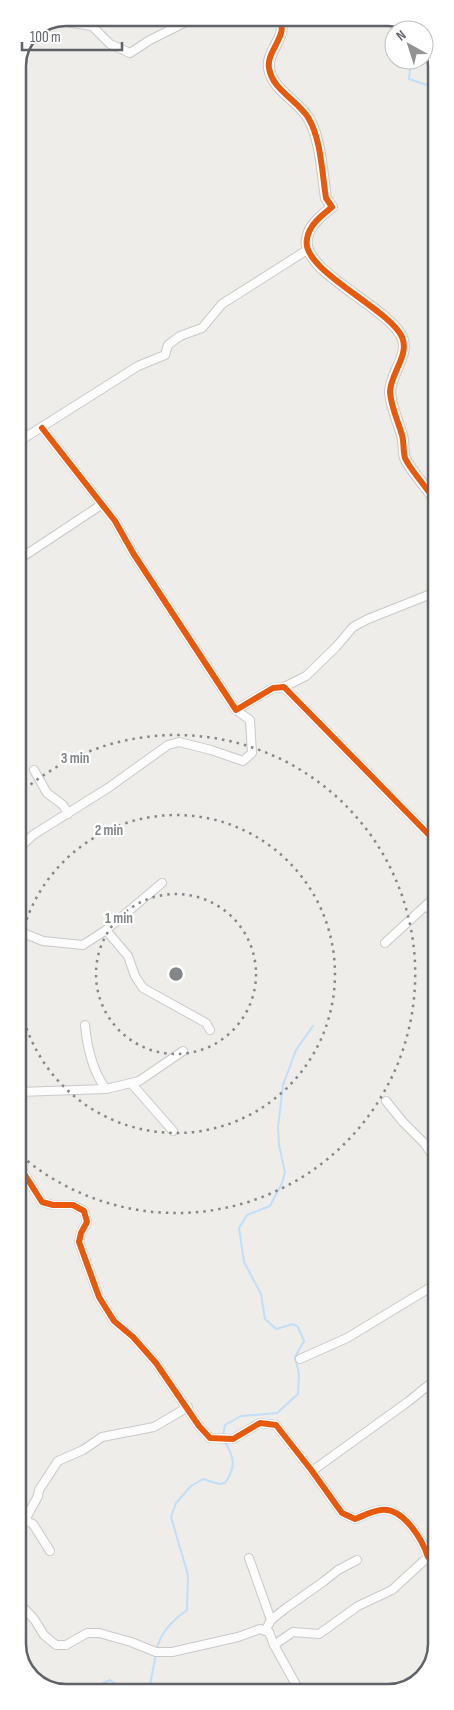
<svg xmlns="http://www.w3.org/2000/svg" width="454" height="1710" viewBox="0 0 454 1710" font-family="'Sofia Sans Condensed',sans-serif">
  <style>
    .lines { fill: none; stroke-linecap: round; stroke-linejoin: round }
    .stream { stroke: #c0def6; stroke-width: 2 }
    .minor-casing { stroke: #c9c9c9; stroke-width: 10 }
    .tertiary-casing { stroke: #c9c9c9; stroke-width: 12 }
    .minor { stroke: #fcfcfc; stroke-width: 8 }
    .tertiary { stroke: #fcfcfc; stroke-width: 10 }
    .cycleway-casing { stroke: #fff; stroke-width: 9 }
    .cycleway { stroke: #e8590c; stroke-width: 6 }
    .ring { fill: none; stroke: #84878a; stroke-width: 2.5; stroke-dasharray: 2.5 5 }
    .rim { fill: none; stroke: #5f6267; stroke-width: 2.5 }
    .centre { fill: #84878a; stroke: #fff; stroke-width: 2.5 }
    .ring-label { font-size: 15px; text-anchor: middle; font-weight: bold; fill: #84878a; stroke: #fff; stroke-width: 4.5; stroke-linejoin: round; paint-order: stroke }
  </style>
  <rect width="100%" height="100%" fill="#eeedea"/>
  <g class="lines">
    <g class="stream">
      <path d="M424 39 425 38"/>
      <path d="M411 60 409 79 433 87 434 117 436 118"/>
      <path d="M223 1436 225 1425 241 1416 277 1413 298 1394 299 1374 295 1357 304 1341 298 1327 293 1324 276 1329 265 1319 261 1294 244 1262 239 1228 247 1215 270 1206 282 1183 285 1172 279 1145 278 1127 283 1085 296 1050 313 1026"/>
      <path d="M157 1649C160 1632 173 1620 187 1610L188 1575 171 1517 176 1503 191 1486 203 1479 219 1484 225 1483C237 1466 234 1457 224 1440"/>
      <path d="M90 1692 92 1688 110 1680 128 1692"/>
      <path d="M142 1692 150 1685 156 1654"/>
    </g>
    <g class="minor-casing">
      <g id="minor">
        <path d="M59 21 92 26 110 44 130 53 150 40 194 18"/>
        <path d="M42 428 115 521 133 553 236 710 273 688 284 687 436 842"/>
        <path d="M18 442 138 366 165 355 168 345 180 336 202 328 222 304 307 250"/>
        <path d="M18 560 101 505"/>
        <path d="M284 687 306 676 336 647 353 627 368 619 436 592"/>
        <path d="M18 724H22"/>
        <path d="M34 770 47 793 63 805 68 814"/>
        <path d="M18 849 33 835 108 788 168 745 179 742 211 750 243 761 252 753 250 720 236 710"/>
        <path d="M426 906 436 915"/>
        <path d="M106 930 128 956 135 976 143 988 206 1023 210 1030"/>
        <path d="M18 931 43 941 83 945 106 930 162 883"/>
        <path d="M385 943 436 896"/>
        <path d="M85 1025C87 1046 93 1072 106 1089"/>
        <path d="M131 1083 173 1131"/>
        <path d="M18 1092 106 1089 139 1081 183 1051"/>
        <path d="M386 1101 403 1122 425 1144 436 1161"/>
        <path d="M18 1164 42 1202 53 1205H73L84 1211 87 1222 81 1233 79 1242 99 1297 114 1321 133 1337 156 1363 199 1426 210 1438 233 1439 260 1423 276 1425 312 1471 342 1513 355 1519C363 1516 372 1511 381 1510 403 1507 422 1539 428 1557"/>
        <path d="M300 1359 347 1338 436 1284"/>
        <path d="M312 1471 409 1401 436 1379"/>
        <path d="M18 1517 33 1524 50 1551"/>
        <path d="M25 1520 38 1496 39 1490 58 1461 83 1450 102 1437 154 1427 188 1407"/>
        <path d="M249 1558 271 1620"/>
        <path d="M18 1602 34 1619 44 1635 56 1645H66L87 1633H99L131 1642 156 1652H172L238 1637 260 1629 269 1632 274 1645 300 1692"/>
        <path d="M265 1631 271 1620 286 1608 323 1582 338 1570 357 1560"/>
        <path d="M274 1645 293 1632 319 1634 358 1606 392 1590 428 1557 436 1553"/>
      </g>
    </g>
    <g class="tertiary-casing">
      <path id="tertiary" d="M278 18C291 34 266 50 269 68 272 90 299 101 309 119 321 140 322 173 326 198L332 207C321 216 309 225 307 239 300 270 389 308 402 337 410 355 390 374 390 392 391 407 398 421 402 435 404 442 403 451 405 458 409 468 429 491 436 501"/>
    </g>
    <use href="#minor" class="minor"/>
    <use href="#tertiary" class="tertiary"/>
    <g class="cycleway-casing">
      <g id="cycleway">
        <path d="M278 18C291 34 266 50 269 68 272 90 299 101 309 119 321 140 322 173 326 198L332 207C321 216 309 225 307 239 300 270 389 308 402 337 410 355 390 374 390 392 391 407 398 421 402 435 404 442 403 451 405 458 409 468 429 491 436 501"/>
        <path d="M42 428 115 521 133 553 236 710 273 688 284 687 436 842"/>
        <path d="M18 1164 42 1202 53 1205H73L84 1211 87 1222 81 1233 79 1242 99 1297 114 1321 133 1337 156 1363 199 1426 210 1438 233 1439 260 1423 276 1425 312 1471 342 1513 355 1519C363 1516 372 1511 381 1510 403 1507 422 1539 428 1557"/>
      </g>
    </g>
    <use href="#cycleway" class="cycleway"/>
  </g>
  <g class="ring">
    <circle cx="176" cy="974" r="80"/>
    <path d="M18 956A159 159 0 1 1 18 992"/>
    <path d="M19 794A239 239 0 1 1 19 1154"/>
  </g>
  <path d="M0 0H454V1710H0ZM66 26H388A40 40 0 0 1 428 66V1644A40 40 0 0 1 388 1684H66A40 40 0 0 1 26 1644V66A40 40 0 0 1 66 26Z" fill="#fff" fill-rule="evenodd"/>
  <path class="rim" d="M66 26H388A40 40 0 0 1 428 66V1644A40 40 0 0 1 388 1684H66A40 40 0 0 1 26 1644V66A40 40 0 0 1 66 26Z"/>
  <circle cx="176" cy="974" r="8" class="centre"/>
  <g class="ring-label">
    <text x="75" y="763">3 min</text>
    <text x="109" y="835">2 min</text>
    <text x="119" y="923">1 min</text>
  </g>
  <g transform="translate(409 45) rotate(321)"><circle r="24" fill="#ffffff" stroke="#bfc0c2"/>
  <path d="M0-4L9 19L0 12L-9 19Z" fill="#919395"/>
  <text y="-8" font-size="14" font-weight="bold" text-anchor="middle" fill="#5f6267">N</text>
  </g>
  <path d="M22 42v8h100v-8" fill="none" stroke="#5f6267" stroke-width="2.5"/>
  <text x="30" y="42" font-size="15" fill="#5f6267" stroke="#ffffff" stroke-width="4" paint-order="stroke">100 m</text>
</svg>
